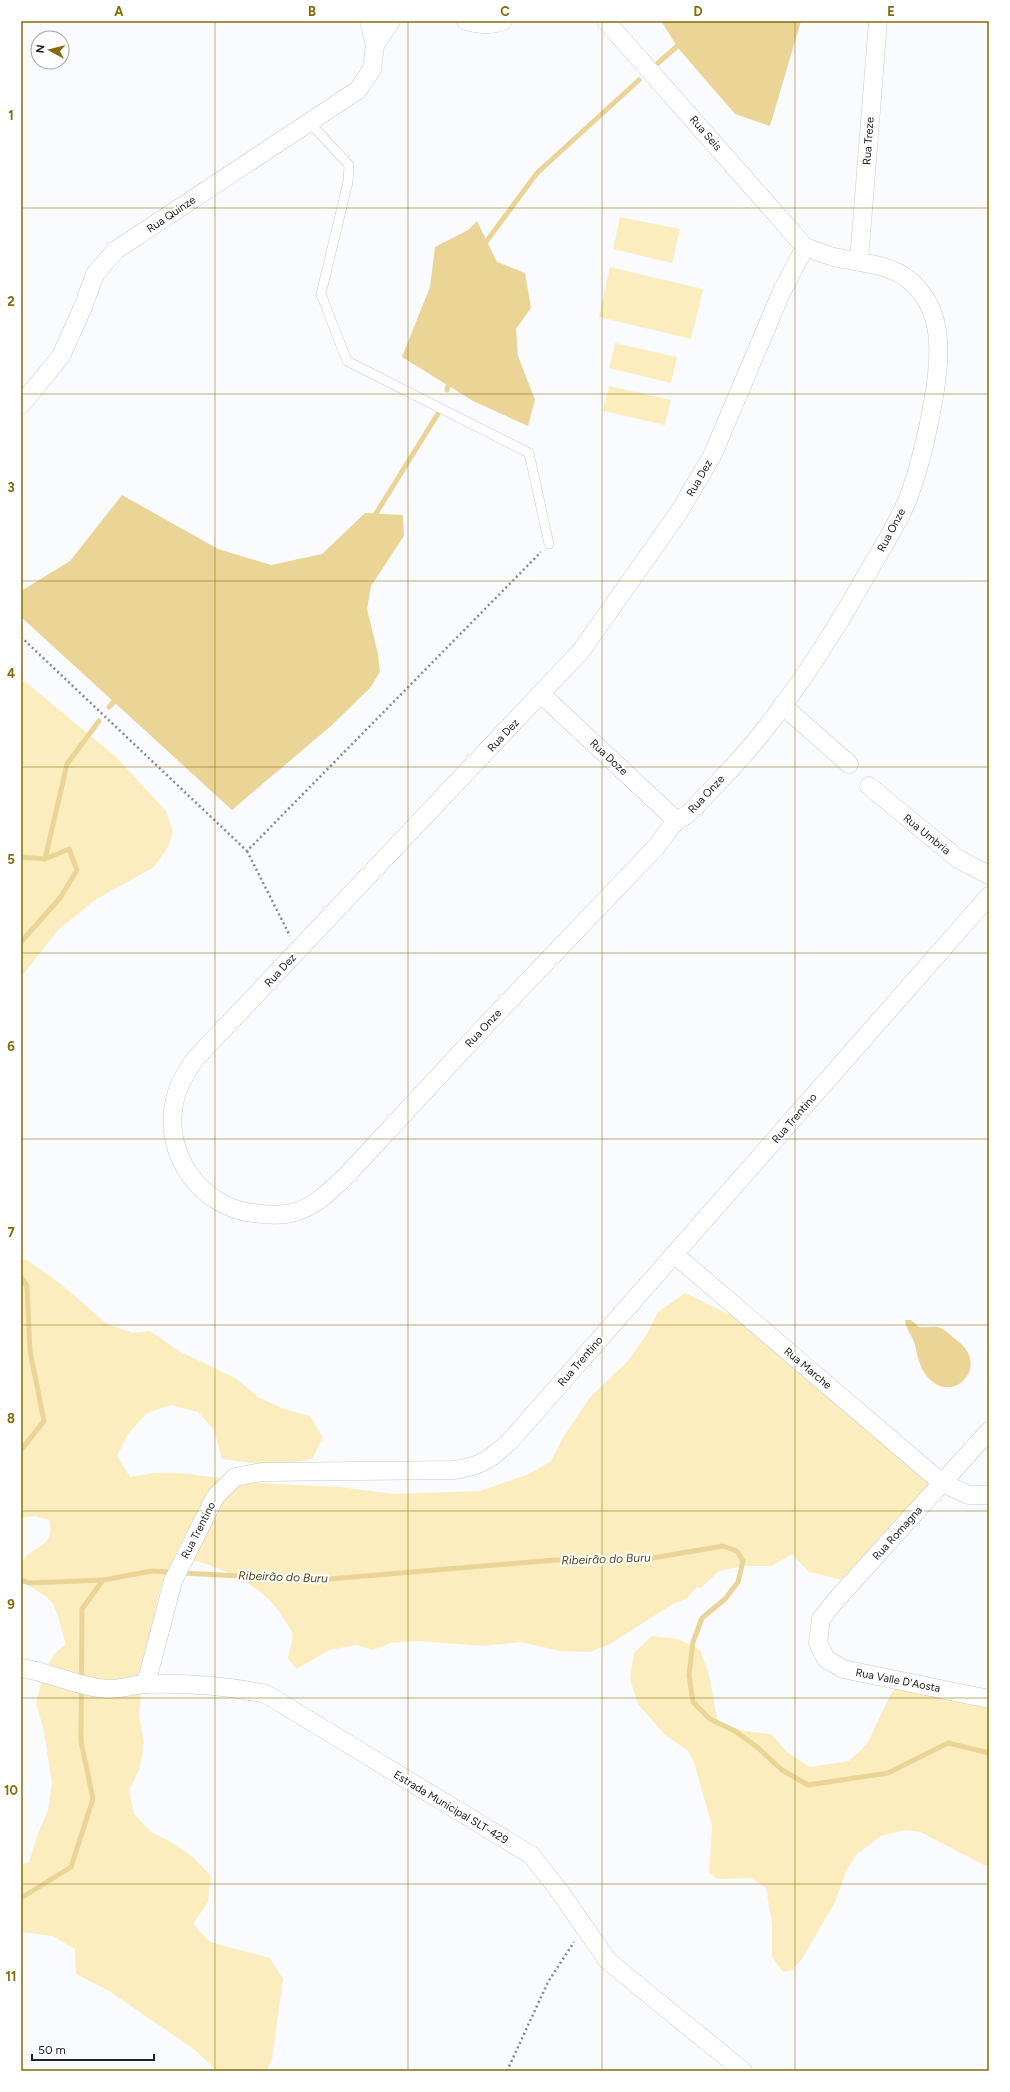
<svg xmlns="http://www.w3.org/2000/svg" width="1010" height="2092" viewBox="0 0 1010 2092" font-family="Figtree,sans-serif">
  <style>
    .green { fill: #fcedbf }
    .water { fill: #ead597 }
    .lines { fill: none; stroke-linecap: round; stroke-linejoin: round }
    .stream { stroke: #ead597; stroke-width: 5 }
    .lane-casing { stroke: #c8cacd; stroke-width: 10 }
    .street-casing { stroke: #c8cacd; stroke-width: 19 }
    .path { stroke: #88898b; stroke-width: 2.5; stroke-dasharray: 2 3; stroke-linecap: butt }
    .lane { stroke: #fff; stroke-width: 9 }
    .street { stroke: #fff; stroke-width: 18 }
    .grid { fill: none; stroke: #856b07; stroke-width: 1; stroke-opacity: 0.55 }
    .labels { text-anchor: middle; stroke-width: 4; stroke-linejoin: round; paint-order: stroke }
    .street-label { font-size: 11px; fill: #202122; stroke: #fff }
    .water-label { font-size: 12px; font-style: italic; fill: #58491a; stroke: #fff }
    .neatline { fill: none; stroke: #856b07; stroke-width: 1.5 }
    .grid-label { font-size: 13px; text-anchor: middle; font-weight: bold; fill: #856b07 }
  </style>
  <rect width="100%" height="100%" fill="#f9fbfe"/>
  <g class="green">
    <path d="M620 217 680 229 672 263 613 249Z"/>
    <path d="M610 267 703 289 691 339 599 317Z"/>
    <path d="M615 343 677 357 671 383 609 368Z"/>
    <path d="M609 386 671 400 665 425 603 411Z"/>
    <path d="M21 680 29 685 116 757 166 811 173 832 168 847 154 867 95 900 58 930 21 977Z"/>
    <path d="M21 1260H27L61 1284 107 1324 133 1333 150 1331 179 1351 237 1379 258 1397 284 1409 310 1416 323 1438 312 1459 276 1466 222 1459 214 1430 198 1412 171 1405 147 1413 128 1434 117 1456 130 1477 154 1473H181L258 1483 340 1487 394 1494 480 1491 529 1474 551 1461 562 1439 591 1396 627 1362 647 1334 658 1312 685 1293 735 1317 934 1479 900 1537 876 1542 861 1563 843 1580 809 1572 792 1554 771 1566H743L719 1571 701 1588 697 1587 686 1599 673 1604 610 1644 590 1652 560 1651 521 1642 484 1646 417 1641 391 1643 373 1650 357 1645 329 1650 297 1669 288 1659C289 1652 294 1639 292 1632 290 1628 286 1623 284 1619 264 1586 228 1570 193 1560L180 1566 162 1583 155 1610 151 1637 143 1663 139 1717 144 1741 140 1768 129 1790 134 1814 151 1832 173 1843 194 1858 211 1876 208 1902 193 1924 210 1942 270 1958 283 1979 272 2060 266 2071H217L195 2050 109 1991 76 1974 75 1949 52 1936 21 1932V1865L29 1862 37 1836 48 1810 52 1783 44 1731 36 1703 43 1676 54 1654 66 1644C63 1635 57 1609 52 1603 42 1589 17 1587 21 1566 26 1545 58 1550 49 1520L35 1516 21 1518Z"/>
    <path d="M652 1636 678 1639 700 1650 709 1675 718 1723 744 1731 771 1734 788 1753 810 1767 849 1761 867 1744 890 1696 905 1674 989 1700V1866L984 1865 920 1832 905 1830 881 1836 857 1854 846 1871 835 1902 802 1959 792 1970 783 1972 772 1957V1924L766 1888 751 1878 718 1879 709 1873 712 1826 694 1762 687 1750 665 1735 638 1704 630 1679 634 1653Z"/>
  </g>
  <g class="water">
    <path d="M661 21H801L770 126 735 114 678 48Z"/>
    <path d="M477 221 497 262 525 273 531 308 516 329 518 356 535 400 528 426 473 401 402 357 430 287 435 247 468 230Z"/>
    <path d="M122 495 218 549 271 565 322 554 365 513 403 515 404 536 371 586 367 609 378 654 380 672 370 688 332 725 232 810 21 617V591L70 561Z"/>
    <path d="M905 1320H911L919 1327C925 1328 932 1326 938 1327 943 1328 951 1335 955 1339 995 1366 949 1411 924 1372 919 1364 917 1354 915 1345 913 1336 906 1330 905 1320Z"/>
  </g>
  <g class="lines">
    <g class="stream">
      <path d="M658 63 682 42"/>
      <path d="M485 247 486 242 537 173 639 80"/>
      <path d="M447 390 449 381"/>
      <path d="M372 520 439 412"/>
      <path d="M109 707 117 698"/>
      <path d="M21 857 45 859 69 849 77 870 60 898 21 942"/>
      <path d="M45 859 67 764 99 721"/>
      <path d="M21 1277 27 1286 30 1351 44 1421 21 1450"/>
      <path d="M181 1573 317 1580 556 1560H641L723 1546 737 1551 743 1561 738 1582 725 1599 702 1618 693 1642 689 1675 693 1702 710 1719 735 1731 757 1747 782 1770 808 1785 888 1773 948 1743 989 1753"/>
      <path d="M21 1580 29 1583 103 1580 152 1571 173 1572"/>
      <path d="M21 1898 71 1867 93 1799 81 1741 82 1609 103 1580"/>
    </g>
    <g class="lane-casing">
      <path id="lane" d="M309 122 349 165 348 182 321 294 347 361 529 453 549 544"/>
    </g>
    <g class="street-casing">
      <g id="street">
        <path d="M466 21C479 25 490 26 503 21"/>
        <path d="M606 21 805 247"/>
        <path d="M375 45 391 21"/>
        <path d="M805 247C814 250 824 254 834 257 859 263 887 263 908 279 943 307 941 350 935 390 929 428 921 463 908 499 897 525 881 550 867 574 836 629 802 683 762 733 740 761 714 787 689 813 685 817 680 818 676 822 669 828 663 838 657 846L488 1023 347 1175C331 1190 316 1206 295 1212 282 1216 267 1215 253 1213 201 1207 164 1155 174 1104 177 1086 186 1072 196 1058L581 651 679 512 712 456 782 291Z"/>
        <path d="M859 261 878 21"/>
        <path d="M21 405 61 356 83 307 95 274 116 250 358 90 372 69 375 45 369 21"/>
        <path d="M541 694 677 821"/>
        <path d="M782 705 849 764"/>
        <path d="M869 786 958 859 989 875"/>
        <path d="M674 1254 942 1483 969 1495H989"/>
        <path d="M989 1431 836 1600 821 1619 818 1643 826 1659 843 1669 989 1699"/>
        <path d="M21 1668C50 1672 78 1687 107 1689 120 1690 134 1684 147 1684 186 1683 228 1686 266 1694L531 1855 560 1892 608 1961 743 2071"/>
        <path d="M146 1684 173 1581 215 1497 235 1477 262 1472 454 1470C483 1466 490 1459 511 1440L989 896"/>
      </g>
    </g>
    <g class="path">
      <path d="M21 637 247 851 541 552"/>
      <path d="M247 851 290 936"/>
      <path d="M507 2071 548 1982 574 1942"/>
    </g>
    <use href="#lane" class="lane"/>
    <use href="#street" class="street"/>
  </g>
  <path class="grid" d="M215 21V2071M408 21V2071M602 21V2071M795 21V2071M21 208H989M21 394H989M21 581H989M21 767H989M21 953H989M21 1139H989M21 1325H989M21 1511H989M21 1698H989M21 1884H989"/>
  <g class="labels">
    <g class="street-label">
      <text transform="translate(706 133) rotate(49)" y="4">Rua Seis</text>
      <text transform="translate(868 141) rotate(-86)" y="4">Rua Treze</text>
      <text transform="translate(171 214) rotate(-34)" y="4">Rua Quinze</text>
      <text transform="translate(699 478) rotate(-60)" y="4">Rua Dez</text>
      <text transform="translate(891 530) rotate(-62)" y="4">Rua Onze</text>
      <text transform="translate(503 735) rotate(-47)" y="4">Rua Dez</text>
      <text transform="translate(609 757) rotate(43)" y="4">Rua Doze</text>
      <text transform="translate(706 794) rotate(-47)" y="4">Rua Onze</text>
      <text transform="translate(927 834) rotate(39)" y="4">Rua Umbria</text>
      <text transform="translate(280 970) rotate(-47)" y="4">Rua Dez</text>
      <text transform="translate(483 1028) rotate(-47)" y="4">Rua Onze</text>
      <text transform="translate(794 1118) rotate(-49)" y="4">Rua Trentino</text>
      <text transform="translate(580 1361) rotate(-49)" y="4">Rua Trentino</text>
      <text transform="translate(808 1368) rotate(40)" y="4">Rua Marche</text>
      <text transform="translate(198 1530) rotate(-63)" y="4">Rua Trentino</text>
      <text transform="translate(897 1533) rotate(-48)" y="4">Rua Romagna</text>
      <text transform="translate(898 1680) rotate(11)" y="4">Rua Valle D'Aosta</text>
      <text transform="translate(451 1807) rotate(31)" y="4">Estrada Municipal SLT-429</text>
    </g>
    <g class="water-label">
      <text transform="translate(606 1559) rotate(-2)" y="4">Ribeirão do Buru</text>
      <text transform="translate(283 1577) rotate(2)" y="4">Ribeirão do Buru</text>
    </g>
  </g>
  <rect width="1010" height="2092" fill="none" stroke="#ffffff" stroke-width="44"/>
  <g transform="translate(50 50) rotate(277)"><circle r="19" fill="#ffffff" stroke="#a6a6a7"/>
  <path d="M0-3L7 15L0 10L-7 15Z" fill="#856b07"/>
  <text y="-6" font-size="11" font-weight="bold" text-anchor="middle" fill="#202122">N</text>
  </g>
  <path d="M32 2054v6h122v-6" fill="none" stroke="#202122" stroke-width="2"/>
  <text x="38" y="2054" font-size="12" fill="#202122" stroke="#ffffff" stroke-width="3" paint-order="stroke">50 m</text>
  <rect x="22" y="22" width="966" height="2048" class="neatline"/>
  <g class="grid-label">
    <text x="119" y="16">A</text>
    <text x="312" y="16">B</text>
    <text x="505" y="16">C</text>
    <text x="698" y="16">D</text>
    <text x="891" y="16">E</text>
    <text x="11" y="120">1</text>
    <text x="11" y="306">2</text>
    <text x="11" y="492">3</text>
    <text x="11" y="678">4</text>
    <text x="11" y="864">5</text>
    <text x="11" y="1051">6</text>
    <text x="11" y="1237">7</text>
    <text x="11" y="1423">8</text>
    <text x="11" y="1609">9</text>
    <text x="11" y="1795">10</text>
    <text x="11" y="1981">11</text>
  </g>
</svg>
